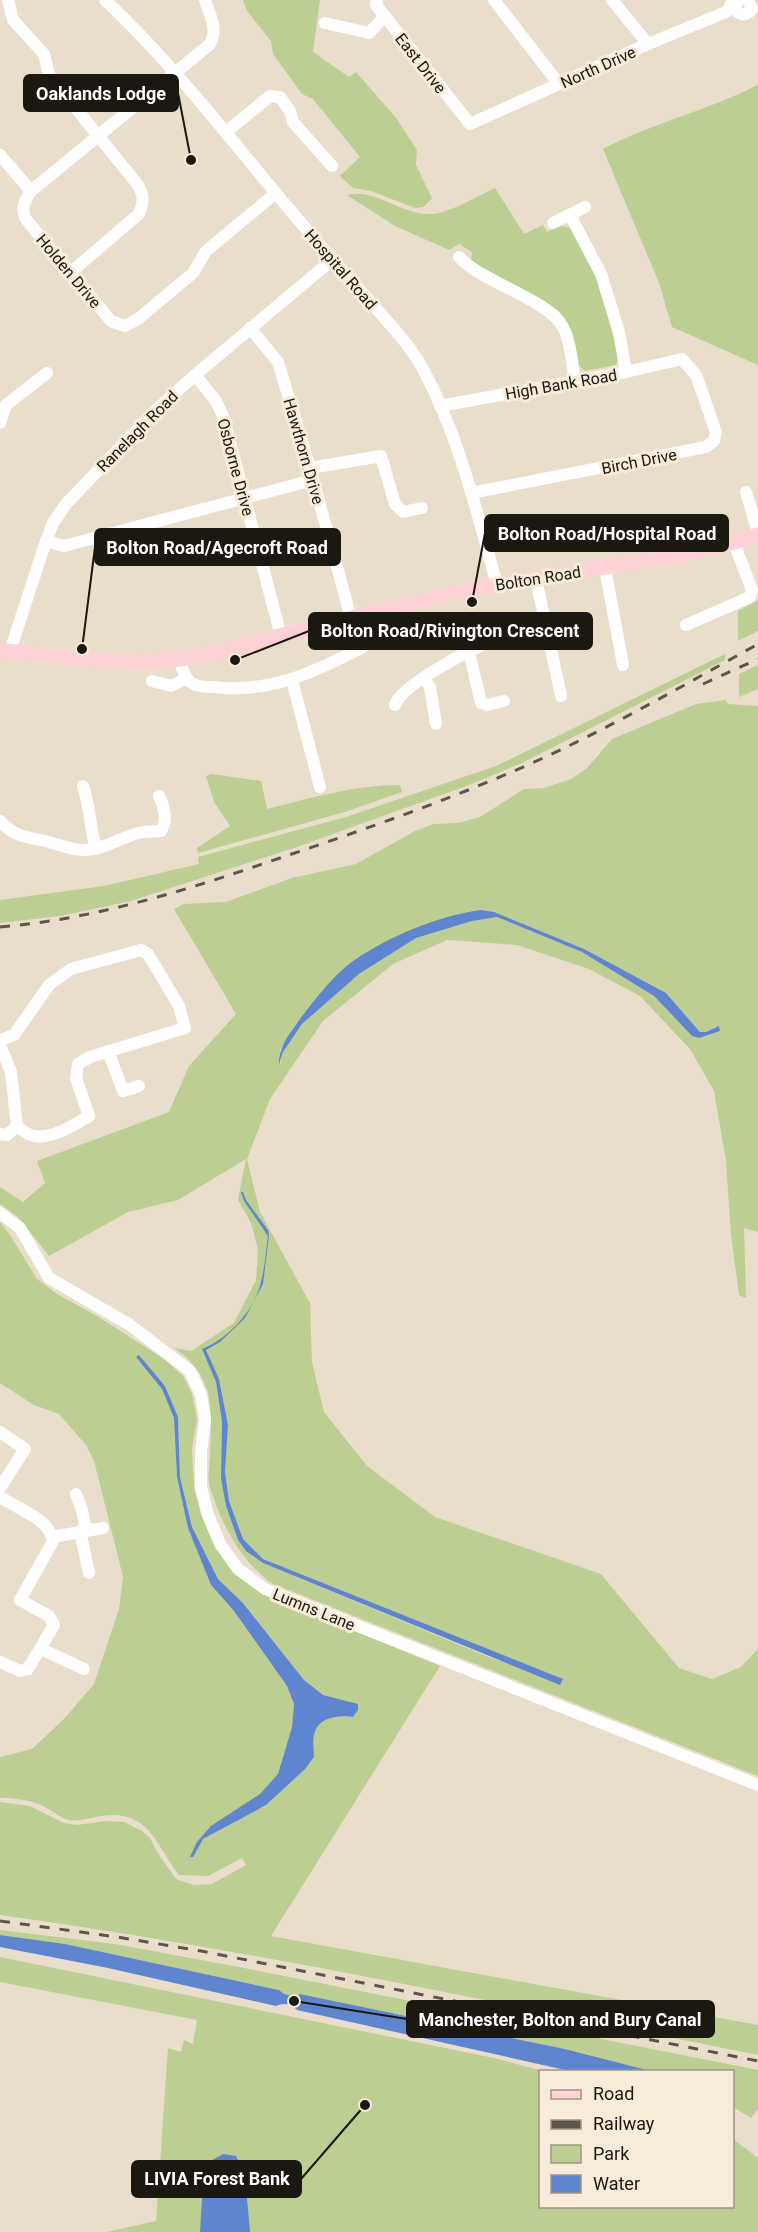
<svg xmlns="http://www.w3.org/2000/svg" width="758" height="2232" viewBox="0 0 758 2232" font-family="Roboto,sans-serif">
  <style>
    .green { fill: #bcce91; fill-rule: evenodd }
    .water { fill: #5e85cd }
    .lines { fill: none; stroke-linecap: round; stroke-linejoin: round }
    .minor { stroke: #fff; stroke-width: 12 }
    .major { stroke: #fed1d6; stroke-width: 15 }
    .rail { stroke: #5c564c; stroke-width: 3; stroke-dasharray: 10 10; stroke-linecap: butt }
    .labels { text-anchor: middle; stroke-width: 6; stroke-linejoin: round; paint-order: stroke }
    .street-label { font-size: 16px; fill: #1b1711; stroke: #f6ecd9 }
    .leader { fill: none; stroke: #1b1711; stroke-width: 2 }
    .callout-dot { fill: #1b1711; stroke: #f6ecd9; stroke-width: 2 }
    .callout { fill: #1b1711; stroke: #1b1711; stroke-width: 2 }
    .callout-label { font-size: 18px; text-anchor: middle; font-weight: bold; fill: #fff }
  </style>
  <rect width="100%" height="100%" fill="#e9decc"/>
  <g class="green">
    <path d="M243 0H320L313 52 349 77 356 72 396 118 417 150 416 165 432 198 424 207 415 208 371 191 353 188 340 176 360 157 313 99 302 94 273 54 271 41 247 11Z"/>
    <path d="M758 85V365L672 327 659 283 603 149C653 123 708 110 758 85Z"/>
    <path d="M495 188 524 234 543 225 547 232 560 226 572 228 596 274 619 358 616 365 585 371C569 359 575 337 566 321 564 316 560 313 556 309L474 266 471 260 472 252 459 244 449 250 395 226 347 195C378 187 407 221 439 213 456 209 478 196 495 188Z"/>
    <path d="M758 600V631L738 641V611Z"/>
    <path d="M725 654V660L522 763 469 785 294 848 131 901 60 916 0 923V900L104 886 199 864 198 857 346 817 496 766Z"/>
    <path d="M758 665V689L739 697V674Z"/>
    <path d="M726 700 728 704 758 706V1232L744 1228 746 1298 739 1295 731 1235 726 1161 714 1091 690 1049 640 996 589 969 517 945 447 940 393 964 323 1021 270 1099 247 1159 260 1212 310 1303 312 1362 324 1412 367 1466 435 1517 601 1574 679 1668 712 1679 741 1667 758 1649V1776L271 1583C245 1563 228 1536 216 1505 214 1498 210 1490 209 1483 208 1475 209 1467 210 1459 211 1412 218 1378 174 1348L191 1351 234 1323 256 1280 258 1249 251 1223 238 1200 246 1159 178 1200 128 1212 49 1256 18 1217 0 1204V1187L23 1202 45 1183 37 1161 169 1112 189 1066 236 1014 174 909 184 904 226 902 292 878 356 864 415 831 434 824 458 823 480 817 524 789 544 788 571 779 587 768 612 739 696 704ZM481 910 494 912 584 949 666 993 700 1032H706L719 1026 720 1031 699 1038 692 1036 654 996 582 952 497 917 472 921 416 938 359 974 302 1024 283 1052 280 1064V1050L295 1025 336 977 353 961ZM202 1349 219 1379 228 1425 225 1472 229 1501 243 1539 263 1559 562 1679 491 1658 263 1563 238 1540 226 1506 221 1478 222 1422 216 1382Z"/>
    <path d="M211 774 261 781 267 809C311 798 354 785 400 785L402 792 345 812 198 853 197 848 230 826 214 802 206 776Z"/>
    <path d="M0 1222 10 1235 37 1279 57 1294 97 1316 164 1359 183 1376 192 1394 197 1419 192 1449 194 1488 202 1518 216 1547 263 1594 440 1666 271 1936 758 2025V2055C506 2005 255 1950 0 1915V1802L30 1806 64 1823 77 1825 106 1821 124 1822 142 1831 150 1838 157 1852 176 1879 194 1885 212 1884 246 1865 242 1858 208 1876 179 1875C155 1844 149 1809 101 1816 90 1818 75 1823 65 1819 58 1816 51 1810 45 1807 32 1800 14 1798 0 1798V1757L32 1749 64 1719 94 1684 119 1609 123 1577 94 1461 86 1445 59 1414 34 1405 0 1383ZM138 1355 165 1386 178 1417 180 1477 192 1527 218 1579 243 1603 304 1680 323 1695 357 1704 358 1709 353 1717C340 1715 319 1717 315 1732 312 1739 314 1750 314 1757 286 1793 243 1817 203 1839L260 1794 278 1774 292 1727 294 1704 287 1686 234 1611 211 1585 188 1528 177 1477 174 1418 162 1389Z"/>
    <path d="M0 1930 115 1944 239 1967 758 2070V2109L751 2118 733 2107 732 2072 651 2071 565 2049 300 1994 295 1997 284 1994 279 1990 65 1944 0 1935Z"/>
    <path d="M0 1957 494 2058 543 2071 540 2072V2206H732L733 2139 758 2158V2232H107L156 2221 168 2048 181 2052 184 2040 193 2044 197 2020 0 1982Z"/>
  </g>
  <g class="water">
    <path d="M481 910 494 912 584 949 666 993 700 1032H706L719 1026 720 1031 699 1038 692 1036 654 996 582 952 497 917 472 921 416 938 359 974 302 1024 283 1052 279 1064C279 1046 290 1033 300 1019 315 999 333 976 353 961 390 936 437 916 481 910Z"/>
    <path d="M241 1192H243L246 1200 268 1230 269 1236 263 1284 245 1318 220 1342 206 1350 219 1379 228 1425 225 1472 229 1501 243 1539 263 1559 563 1679 560 1685 263 1563 246 1551 238 1540 226 1506 221 1478 222 1422 216 1382 202 1349C228 1338 254 1312 261 1282 265 1267 266 1251 268 1236L244 1201Z"/>
    <path d="M139 1355 165 1386 178 1417 180 1477 192 1527 218 1579 243 1603 304 1680 323 1695 358 1704V1710L353 1717C341 1715 319 1717 315 1732 312 1739 314 1750 314 1757L305 1769 266 1805 203 1839 193 1857H190L197 1842 211 1826 260 1794 278 1774 292 1727 294 1704 287 1686 234 1611 211 1585 188 1528 177 1477 174 1418 162 1389 136 1357Z"/>
    <path d="M0 1935 65 1944 279 1990 284 1994 295 1997 300 1994 565 2049 651 2071H570L297 2010C291 2003 284 2003 276 2006L108 1968 0 1947Z"/>
    <path d="M223 2154 236 2156 245 2175 250 2232H200L204 2165Z"/>
  </g>
  <g class="lines">
    <g class="minor">
      <path d="M8 0 13 20 44 54 49 75 138 185C144 196 144 202 139 214L71 272"/>
      <path d="M105 0C180 70 241 154 308 231 330 257 352 281 374 306 392 327 411 346 424 371 459 437 477 512 497 585"/>
      <path d="M205 0C210 15 219 31 209 45L31 191C25 200 21 207 25 218L111 321 125 326 138 319 193 273 206 251 276 193"/>
      <path d="M377 0 376 5 470 124 648 44 726 12 730 7 732 0"/>
      <path d="M494 0 559 84"/>
      <path d="M612 0 648 44"/>
      <path d="M739 0C729 11 744 21 752 9L748 0"/>
      <path d="M325 23 369 33 385 16"/>
      <path d="M226 132 270 96 280 97 290 111 293 122 332 166"/>
      <path d="M0 155 31 191"/>
      <path d="M570 215 601 274 619 332 626 372"/>
      <path d="M553 223 585 207"/>
      <path d="M459 257C485 284 548 299 563 327 571 342 572 364 575 381"/>
      <path d="M250 328 278 362 310 468 351 618"/>
      <path d="M195 375 216 401 223 416 281 636"/>
      <path d="M440 406 626 372 682 359 696 375 716 432 714 441 706 447 471 493"/>
      <path d="M0 423 6 405 47 373"/>
      <path d="M310 468 381 456 395 504 403 512 422 508"/>
      <path d="M746 492 758 532"/>
      <path d="M46 541 64 546 313 480"/>
      <path d="M605 568 623 665"/>
      <path d="M536 579 561 696"/>
      <path d="M686 625 750 597 752 590 734 543"/>
      <path d="M10 651 46 541 53 523 66 504 152 414 195 375 332 260"/>
      <path d="M469 652 481 703 487 705 504 701"/>
      <path d="M179 659C182 668 185 681 196 685 201 687 208 687 214 687 262 693 304 677 345 656 357 650 376 642 381 629 384 623 381 616 380 611"/>
      <path d="M424 678 430 687 436 724"/>
      <path d="M292 680 320 787"/>
      <path d="M152 681 171 686 187 678"/>
      <path d="M395 705C401 684 482 643 505 635 518 630 533 629 546 626"/>
      <path d="M83 786C90 806 90 828 96 849"/>
      <path d="M0 821C13 836 26 837 45 841 58 844 72 851 86 850 105 849 120 838 138 833 146 831 154 832 161 831 168 821 164 806 159 796"/>
      <path d="M0 1040 14 1035 49 985 71 969 141 950 148 954 179 1006 185 1028 90 1057 78 1064 76 1078 89 1116C74 1125 53 1139 34 1136 28 1135 22 1130 17 1126"/>
      <path d="M0 1045 11 1072 17 1126 7 1135 0 1134"/>
      <path d="M108 1051 123 1091 139 1086"/>
      <path d="M0 1213 20 1228 49 1278 130 1325 190 1371 201 1395 205 1419 201 1452V1487L208 1515 220 1544 238 1569 265 1589 758 1785"/>
      <path d="M0 1432 25 1449 0 1488"/>
      <path d="M76 1494 82 1510 86 1530"/>
      <path d="M0 1497C16 1508 55 1521 52 1543L20 1600 49 1616 54 1625 28 1669 20 1671 0 1662"/>
      <path d="M80 1531 89 1573"/>
      <path d="M52 1537 103 1528"/>
      <path d="M41 1649 84 1669"/>
    </g>
    <path class="major" d="M0 650C59 657 121 666 181 659 217 654 252 643 287 634 356 617 425 598 495 585 582 568 673 562 758 535"/>
    <g class="rail">
      <path d="M703 684 758 659"/>
      <path d="M0 927C96 919 187 890 277 859 366 829 455 798 541 759 615 725 686 684 758 644"/>
      <path d="M0 1921 117 1937 201 1951 758 2061"/>
    </g>
  </g>
  <g class="labels">
    <g class="street-label">
      <text transform="translate(421 63) rotate(52)" y="6">East Drive</text>
      <text transform="translate(598 67) rotate(-24)" y="6">North Drive</text>
      <text transform="translate(341 269) rotate(49)" y="6">Hospital Road</text>
      <text transform="translate(69 271) rotate(50)" y="6">Holden Drive</text>
      <text transform="translate(561 384) rotate(-10)" y="6">High Bank Road</text>
      <text transform="translate(137 431) rotate(-45)" y="6">Ranelagh Road</text>
      <text transform="translate(304 451) rotate(74)" y="6">Hawthorn Drive</text>
      <text transform="translate(639 461) rotate(-11)" y="6">Birch Drive</text>
      <text transform="translate(236 467) rotate(75)" y="6">Osborne Drive</text>
      <text transform="translate(538 578) rotate(-9)" y="6">Bolton Road</text>
      <text transform="translate(314 1609) rotate(22)" y="6">Lumns Lane</text>
    </g>
  </g>
  <path class="leader" d="M191 160L178 93M472 602L485 533M82 649L95 547M235 660L309 631M294 2001L407 2019M365 2105L301 2179"/>
  <g class="callout-dot">
    <circle cx="191" cy="160" r="6"/>
    <circle cx="472" cy="602" r="6"/>
    <circle cx="82" cy="649" r="6"/>
    <circle cx="235" cy="660" r="6"/>
    <circle cx="294" cy="2001" r="6"/>
    <circle cx="365" cy="2105" r="6"/>
  </g>
  <g class="callout">
    <rect x="24" y="75" width="154" height="36" rx="6"/>
    <rect x="485" y="515" width="243" height="36" rx="6"/>
    <rect x="95" y="529" width="245" height="36" rx="6"/>
    <rect x="309" y="613" width="283" height="36" rx="6"/>
    <rect x="407" y="2001" width="307" height="36" rx="6"/>
    <rect x="132" y="2161" width="169" height="36" rx="6"/>
  </g>
  <g class="callout-label">
    <text x="101" y="100">Oaklands Lodge</text>
    <text x="607" y="540">Bolton Road/Hospital Road</text>
    <text x="217" y="554">Bolton Road/Agecroft Road</text>
    <text x="450" y="637">Bolton Road/Rivington Crescent</text>
    <text x="560" y="2026">Manchester, Bolton and Bury Canal</text>
    <text x="217" y="2185">LIVIA Forest Bank</text>
  </g>
  <rect x="539" y="2070" width="195" height="138" fill="#f6ecd9" stroke="#9e9789" stroke-width="1.5"/>
  <rect x="551" y="2090" width="30" height="9" fill="#fed1d6" stroke="#9e9789" stroke-width="1.5"/>
  <text x="593" y="2100" font-size="18" fill="#1b1711">Road</text>
  <rect x="551" y="2120" width="30" height="9" fill="#5c564c" stroke="#9e9789" stroke-width="1.5"/>
  <text x="593" y="2130" font-size="18" fill="#1b1711">Railway</text>
  <rect x="551" y="2145" width="30" height="18" fill="#bcce91" stroke="#9e9789" stroke-width="1.5"/>
  <text x="593" y="2160" font-size="18" fill="#1b1711">Park</text>
  <rect x="551" y="2175" width="30" height="18" fill="#5e85cd" stroke="#9e9789" stroke-width="1.5"/>
  <text x="593" y="2190" font-size="18" fill="#1b1711">Water</text>
</svg>
